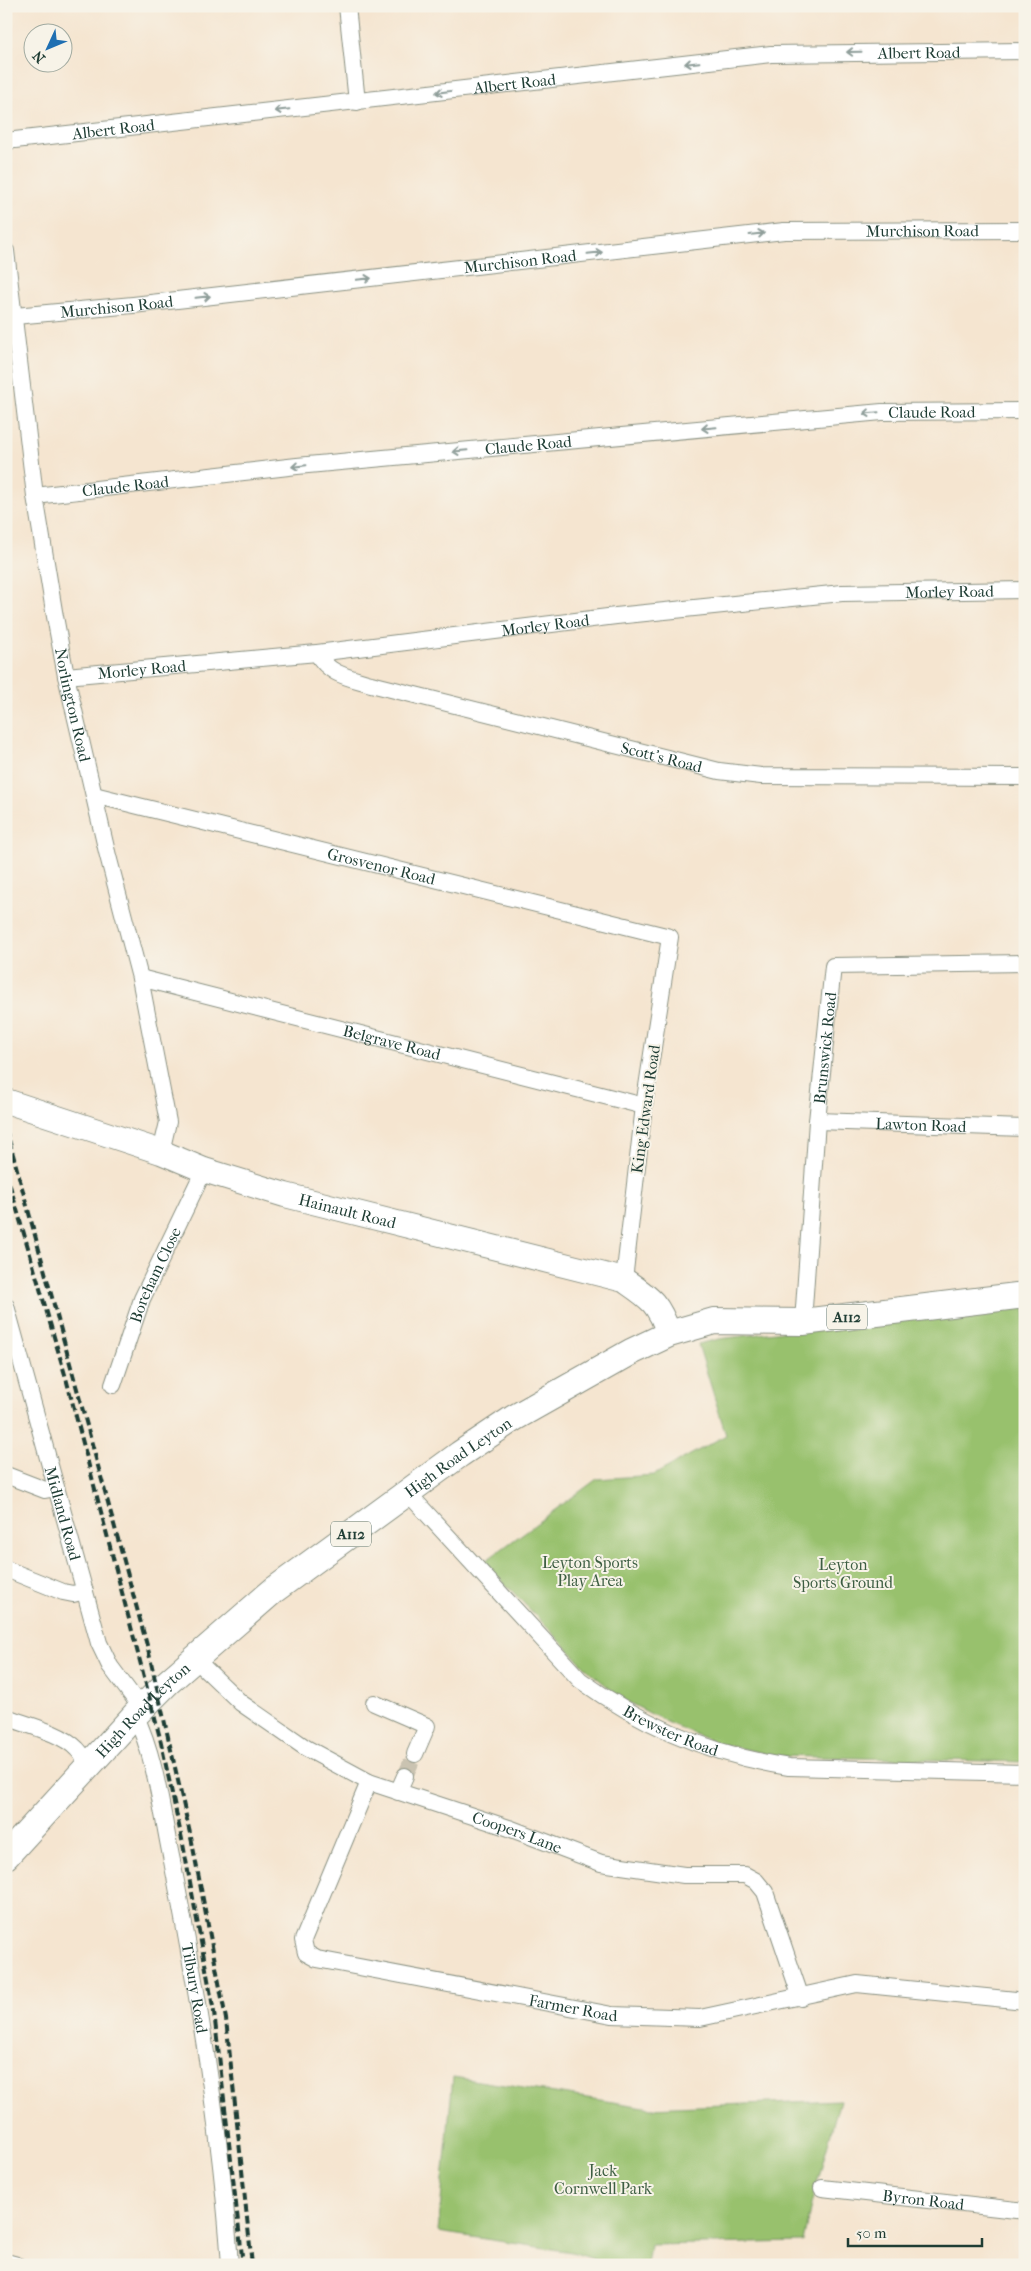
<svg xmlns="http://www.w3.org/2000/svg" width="1031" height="2271" viewBox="0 0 1031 2271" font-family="'IM FELL French Canon',serif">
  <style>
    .green { fill: #98c16d; stroke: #5c7f50 }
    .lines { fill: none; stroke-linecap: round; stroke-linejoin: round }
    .street-tunnel { stroke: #cac3b1; stroke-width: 16; stroke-dasharray: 16 8; stroke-linecap: butt }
    .street-casing { stroke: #8a9182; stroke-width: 18 }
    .secondary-casing { stroke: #8a9182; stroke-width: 26 }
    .primary-casing { stroke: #8a9182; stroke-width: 28 }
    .street { stroke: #fff; stroke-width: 16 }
    .secondary { stroke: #fff; stroke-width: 24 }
    .primary { stroke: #fff; stroke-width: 26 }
    .rail { stroke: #1f3d34; stroke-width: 4; stroke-dasharray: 8 4; stroke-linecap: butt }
    .oneway { stroke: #8f9e9a }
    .labels { text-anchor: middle; stroke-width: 4; stroke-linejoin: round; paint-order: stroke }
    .shield { fill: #f7f3e8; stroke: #60746a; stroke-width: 1 }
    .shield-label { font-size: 15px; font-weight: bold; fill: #1f3d34 }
    .street-label { font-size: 16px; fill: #1f3d34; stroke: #f7f3e8 }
    .park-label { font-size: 16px; fill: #3d5e42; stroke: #f7f3e8 }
  </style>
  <rect width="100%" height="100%" fill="#f7f3e8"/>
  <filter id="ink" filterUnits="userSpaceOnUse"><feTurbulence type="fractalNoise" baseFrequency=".02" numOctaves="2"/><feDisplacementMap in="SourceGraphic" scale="10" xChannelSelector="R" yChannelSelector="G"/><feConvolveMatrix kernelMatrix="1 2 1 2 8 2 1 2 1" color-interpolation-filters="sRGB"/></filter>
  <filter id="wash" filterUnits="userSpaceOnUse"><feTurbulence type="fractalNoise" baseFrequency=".0096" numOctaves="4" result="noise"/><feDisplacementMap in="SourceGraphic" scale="20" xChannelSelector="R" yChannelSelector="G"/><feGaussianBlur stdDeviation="1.12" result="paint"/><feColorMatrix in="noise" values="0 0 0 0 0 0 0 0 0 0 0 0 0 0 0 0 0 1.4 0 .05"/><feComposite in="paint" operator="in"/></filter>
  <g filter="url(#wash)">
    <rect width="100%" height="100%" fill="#f5e5d0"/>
    <g class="green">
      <path d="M1025 1301V1762L776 1756 716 1743 671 1724 624 1700 591 1673 484 1562 597 1479 654 1475 726 1435 698 1344 719 1339Z"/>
      <path d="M453 2077 651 2108 840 2100 811 2205 803 2242 650 2245 647 2265H612L572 2252 438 2232Z"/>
    </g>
  </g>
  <g filter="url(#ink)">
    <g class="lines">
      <path class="street-tunnel" d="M405 1776 415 1754"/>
      <g class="street-casing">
        <g id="street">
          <path d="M347 6 357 102"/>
          <path id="s1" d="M6 141 771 54 1025 51"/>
          <path id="s2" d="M6 251 35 496 54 611 66 676 107 852 140 978 168 1122 161 1152"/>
          <path id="s3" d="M15 316 133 305 784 231 1025 230"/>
          <path id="s4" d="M35 496 297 466 882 412 1025 411"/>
          <path id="s5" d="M317 653C329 675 348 677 371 684L719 771 761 776 1025 777"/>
          <path id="s6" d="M66 676 317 653 616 616 842 593 1025 590"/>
          <path id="s7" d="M94 795 670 937 644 1106 624 1280"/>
          <path id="s8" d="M140 978 644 1106"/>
          <path id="s9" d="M817 1121 1025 1128"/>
          <path id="s10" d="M6 1306 99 1643 110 1666 142 1709"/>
          <path id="s11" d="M803 1322 817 1121 833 966 1025 963"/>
          <path id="s12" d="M113 1385 142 1299 204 1170"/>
          <path d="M6 1475 45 1490 56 1488"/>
          <path id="s13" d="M407 1492 580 1680C644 1726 711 1755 789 1767L1025 1773"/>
          <path d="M6 1569 63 1592 73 1594 85 1591"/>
          <path id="s14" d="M194 1658 241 1703 306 1748 369 1782 509 1828 601 1863 684 1875H745L756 1881 765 1892 801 1998"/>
          <path d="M374 1703 427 1726 415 1754"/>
          <path id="s15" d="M135 1715C156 1758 162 1814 172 1861 198 1994 221 2130 230 2265"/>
          <path d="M6 1717C27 1725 62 1733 77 1749 82 1754 85 1760 89 1765"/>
          <path id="s16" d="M369 1782 303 1940 306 1953 317 1959 612 2015 700 2018 857 1984 1025 2001"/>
          <path d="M398 1792 405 1776"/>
          <path id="s17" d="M822 2188 1025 2211"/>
          <path d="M6 2262 17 2265"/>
        </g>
      </g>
      <g class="secondary-casing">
        <g id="secondary">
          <path id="s18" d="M6 1101 161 1152 204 1170 285 1195 624 1280C650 1298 658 1302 669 1334"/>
        </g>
      </g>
      <g class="primary-casing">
        <g id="primary">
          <path id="s19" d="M6 1856 135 1715 167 1683 274 1590 460 1454 514 1418 631 1352 669 1334 714 1321 803 1322 1025 1295"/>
        </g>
      </g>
      <use href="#street" class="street"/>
      <use href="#secondary" class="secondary"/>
      <use href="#primary" class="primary"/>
      <g class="rail">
        <path d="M6 1129 148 1649 192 1842 226 2019 252 2265"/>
        <path d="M6 1172 66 1378 160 1738 183 1844 214 2012 243 2265"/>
      </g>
    </g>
    <defs><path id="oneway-shaft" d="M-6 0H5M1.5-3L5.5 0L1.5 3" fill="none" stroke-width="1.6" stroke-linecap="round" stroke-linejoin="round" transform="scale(1.25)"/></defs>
    <g class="oneway">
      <use href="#oneway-shaft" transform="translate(854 52) rotate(179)"/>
      <use href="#oneway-shaft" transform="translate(692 63) rotate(174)"/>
      <use href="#oneway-shaft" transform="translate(443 92) rotate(173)"/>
      <use href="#oneway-shaft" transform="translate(282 110) rotate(174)"/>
      <use href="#oneway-shaft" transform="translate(757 234) rotate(-7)"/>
      <use href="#oneway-shaft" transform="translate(595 253) rotate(-6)"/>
      <use href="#oneway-shaft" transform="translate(364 279) rotate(-6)"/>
      <use href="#oneway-shaft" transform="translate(203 297) rotate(-6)"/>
      <use href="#oneway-shaft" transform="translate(871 413) rotate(175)"/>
      <use href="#oneway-shaft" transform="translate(709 428) rotate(175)"/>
      <use href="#oneway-shaft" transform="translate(460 451) rotate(175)"/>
      <use href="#oneway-shaft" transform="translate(299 466) rotate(174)"/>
    </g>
  </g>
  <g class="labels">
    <g class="shield">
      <rect x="827" y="1304.5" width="40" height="25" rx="4"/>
      <rect x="331" y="1521.5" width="40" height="25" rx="4"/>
    </g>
    <g class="shield-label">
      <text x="847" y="1322">A112</text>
      <text x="351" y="1539">A112</text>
    </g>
    <g class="street-label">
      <text dy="6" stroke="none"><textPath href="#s1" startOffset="918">Albert Road</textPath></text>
      <text dy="6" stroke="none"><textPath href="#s1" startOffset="512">Albert Road</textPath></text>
      <text dy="6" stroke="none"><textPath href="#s1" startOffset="108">Albert Road</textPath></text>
      <text dy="6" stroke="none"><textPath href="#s3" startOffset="912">Murchison Road</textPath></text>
      <text dy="6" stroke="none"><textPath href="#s3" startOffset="508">Murchison Road</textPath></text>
      <text dy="6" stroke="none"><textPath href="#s3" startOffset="102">Murchison Road</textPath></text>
      <text dy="6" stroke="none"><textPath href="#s4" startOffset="901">Claude Road</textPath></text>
      <text dy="6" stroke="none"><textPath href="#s4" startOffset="496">Claude Road</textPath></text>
      <text dy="6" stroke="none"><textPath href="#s4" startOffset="91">Claude Road</textPath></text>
      <text dy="6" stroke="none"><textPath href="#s6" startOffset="888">Morley Road</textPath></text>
      <text dy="6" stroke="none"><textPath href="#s6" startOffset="482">Morley Road</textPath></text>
      <text dy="6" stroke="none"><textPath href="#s6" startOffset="76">Morley Road</textPath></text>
      <text dy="6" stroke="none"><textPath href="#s2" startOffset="459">Norlington Road</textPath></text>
      <text dy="6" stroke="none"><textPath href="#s5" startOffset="364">Scott's Road</textPath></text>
      <text dy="6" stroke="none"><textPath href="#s7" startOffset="296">Grosvenor Road</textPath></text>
      <text dy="6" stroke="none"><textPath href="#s8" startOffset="260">Belgrave Road</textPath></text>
      <text dy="6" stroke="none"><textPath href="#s11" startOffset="275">Brunswick Road</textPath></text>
      <text transform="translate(645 1109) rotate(-82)" y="6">King Edward Road</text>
      <text dy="6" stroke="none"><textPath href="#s9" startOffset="104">Lawton Road</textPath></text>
      <text dy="6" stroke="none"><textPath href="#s18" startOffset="359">Hainault Road</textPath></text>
      <text dy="6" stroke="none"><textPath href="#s12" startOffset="118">Boreham Close</textPath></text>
      <text dy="6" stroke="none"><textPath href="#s19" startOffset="605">High Road Leyton</textPath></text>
      <text dy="6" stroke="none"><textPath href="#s10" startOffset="215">Midland Road</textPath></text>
      <text dy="6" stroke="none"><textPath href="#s19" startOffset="200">High Road Leyton</textPath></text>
      <text dy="6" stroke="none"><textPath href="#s13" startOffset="360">Brewster Road</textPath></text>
      <text dy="6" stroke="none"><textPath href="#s14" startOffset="372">Coopers Lane</textPath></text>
      <text dy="6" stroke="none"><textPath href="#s15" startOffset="280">Tilbury Road</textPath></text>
      <text dy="6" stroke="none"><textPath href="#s16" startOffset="458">Farmer Road</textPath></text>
      <text dy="6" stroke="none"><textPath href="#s17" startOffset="102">Byron Road</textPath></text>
    </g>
    <g class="park-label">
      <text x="590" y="1568">Leyton Sports<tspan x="590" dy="18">Play Area</tspan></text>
      <text x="843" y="1570">Leyton<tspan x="843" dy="18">Sports Ground</tspan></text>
      <text x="603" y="2176">Jack<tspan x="603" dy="18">Cornwell Park</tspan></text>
    </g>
  </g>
  <rect width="1031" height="2271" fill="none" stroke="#f7f3e8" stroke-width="25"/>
  <g transform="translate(48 48) rotate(226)"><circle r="24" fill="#f7f3e8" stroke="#a1aaa0"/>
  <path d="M0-4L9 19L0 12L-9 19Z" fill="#1f6fb2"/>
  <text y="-8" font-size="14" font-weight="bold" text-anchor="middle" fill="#1f3d34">N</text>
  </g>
  <path d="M848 2238v8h134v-8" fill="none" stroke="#1f3d34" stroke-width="2.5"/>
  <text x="856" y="2238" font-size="15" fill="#1f3d34" stroke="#f7f3e8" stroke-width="4" paint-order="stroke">50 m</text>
</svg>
